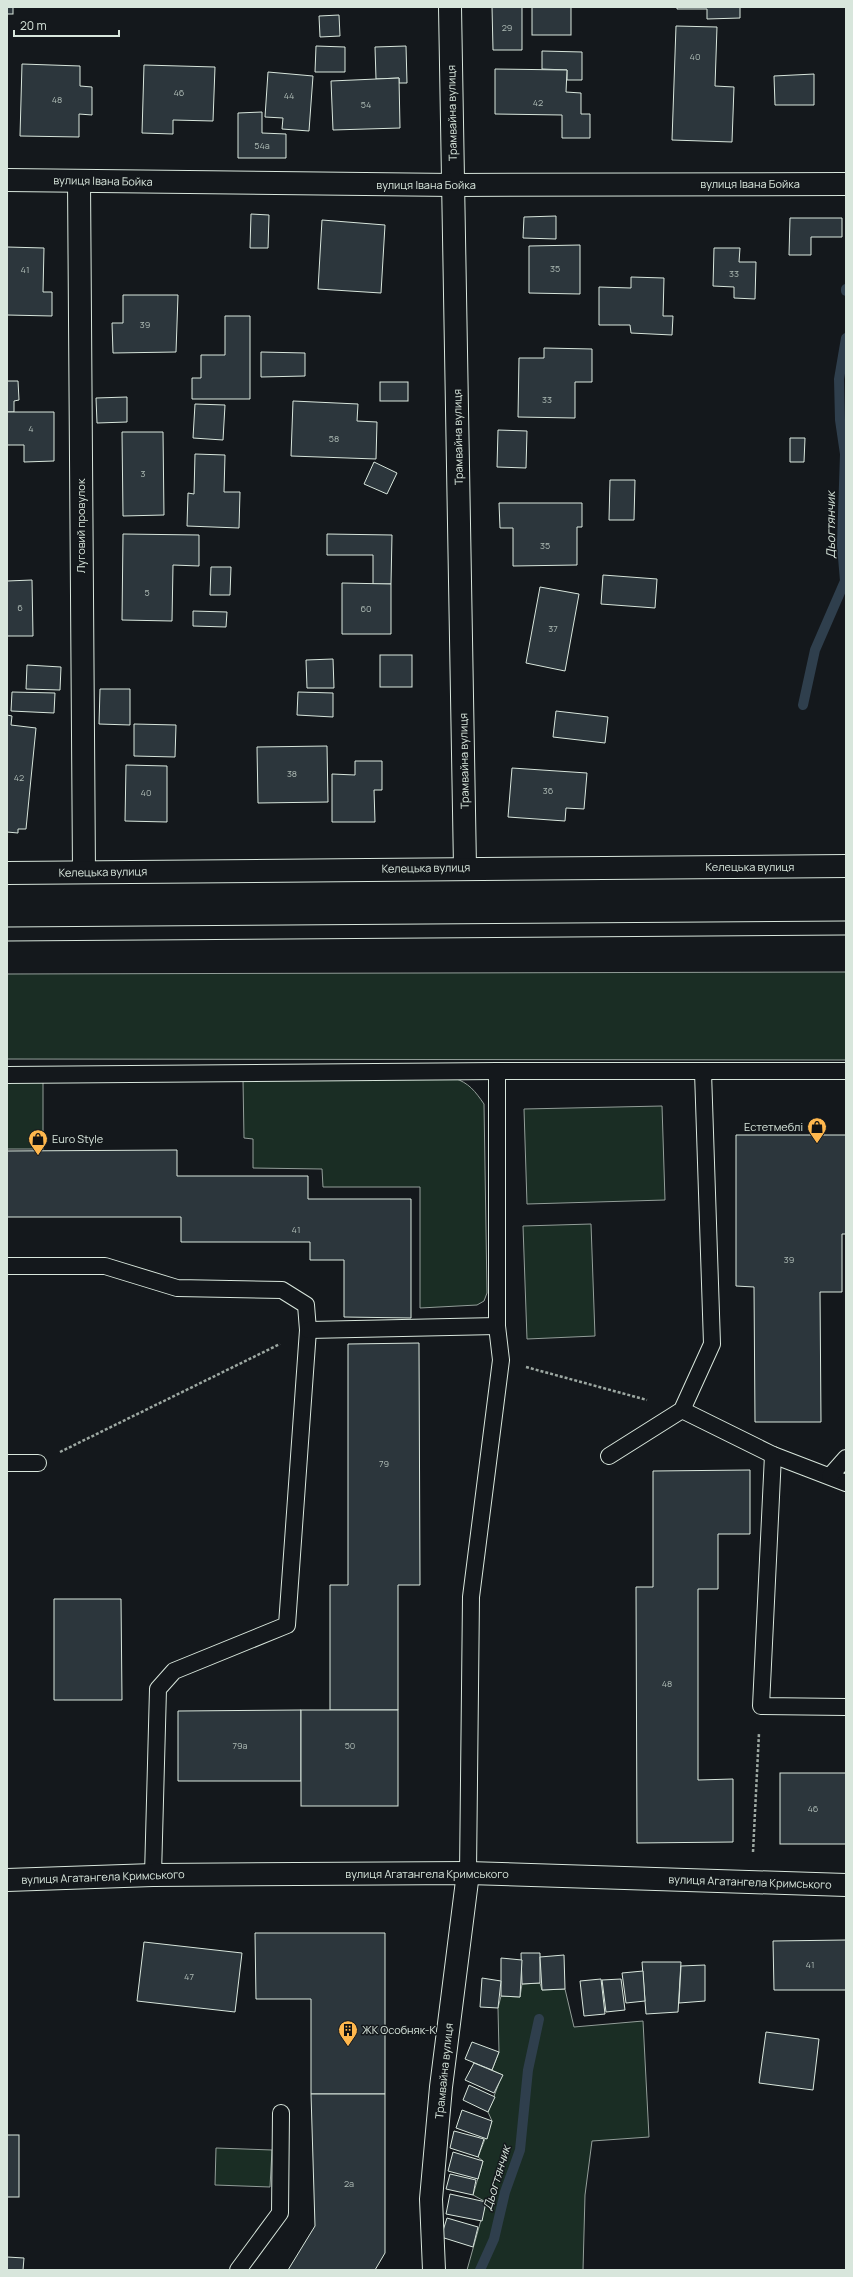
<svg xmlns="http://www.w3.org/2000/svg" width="853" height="2277" viewBox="0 0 853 2277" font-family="Manrope,sans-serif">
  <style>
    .green { fill: #1a2d24; stroke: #939e99 }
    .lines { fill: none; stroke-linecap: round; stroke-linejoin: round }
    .stream { stroke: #2f3f4d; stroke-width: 10 }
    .building { fill: #2c363c; stroke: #d8e6dc }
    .service-casing { stroke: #d8e6dc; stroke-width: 18 }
    .pedestrian-casing { stroke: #d8e6dc; stroke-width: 24 }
    .minor-casing { stroke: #d8e6dc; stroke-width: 24 }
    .secondary-casing { stroke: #d8e6dc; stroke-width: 24 }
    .path { stroke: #9da8a2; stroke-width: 2.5; stroke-dasharray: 3 2; stroke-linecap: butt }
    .service { stroke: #14181c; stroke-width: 16 }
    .pedestrian { stroke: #14181c; stroke-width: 22 }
    .minor { stroke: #14181c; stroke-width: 22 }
    .secondary { stroke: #14181c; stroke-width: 22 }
    .tram { stroke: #d8e6dc; stroke-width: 1 }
    .labels { text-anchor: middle; stroke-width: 3; stroke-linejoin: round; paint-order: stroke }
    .number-label { font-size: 9px; fill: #adbab4 }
    .street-label { font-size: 11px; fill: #d8e6dc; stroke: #14181c }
    .poi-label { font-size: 11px; fill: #d8e6dc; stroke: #14181c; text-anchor: start }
    .water-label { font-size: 12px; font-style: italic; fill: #d8e6dc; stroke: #14181c }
  </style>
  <rect width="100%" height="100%" fill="#14181c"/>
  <g class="green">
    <path d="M846 972V1060L7 1059V974Z"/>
    <path d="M454 1078C469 1083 475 1091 484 1104L487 1293 484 1301 477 1305 420 1308V1187H323L322 1169 253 1168V1139L244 1138 243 1080Z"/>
    <rect x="7" y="1079" width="36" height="70"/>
    <path d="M662 1106 665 1200 527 1204 524 1109Z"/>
    <path d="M591 1224 595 1336 527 1339 523 1226Z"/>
    <path d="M540 1983 542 1990 565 1989 574 2027 643 2021 649 2137 592 2141 585 2195 583 2270H467L486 2202 473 2195 483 2161 478 2157 492 2121 488 2112 502 2075 492 2070 499 2052 498 2008 501 1996 520 1997 522 1984Z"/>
    <path d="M216 2148 272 2150 270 2187 215 2185Z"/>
  </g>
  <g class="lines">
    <g class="stream">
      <path d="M846 289V291"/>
      <path d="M803 705 815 650 845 581 842 545 845 454 840 420 839 379 846 338"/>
      <path d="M480 2270 494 2239 505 2192 520 2150 528 2070 539 2019"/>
    </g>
  </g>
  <g class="building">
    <rect x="7" y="7" width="6" height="7"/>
    <path d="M492 7H522V50H493Z"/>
    <rect x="532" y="7" width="39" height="28"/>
    <path d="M677 7H740V18L707 19V9H677Z"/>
    <path d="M339 15 340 36 320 37 319 16Z"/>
    <path d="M676 26 717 27 715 86 734 87 732 142 672 140Z"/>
    <path d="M316 46 345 47V72H315Z"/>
    <path d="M406 46 407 83H399V78L376 79 375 47Z"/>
    <path d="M542 51 582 52V80H567V70L542 69Z"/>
    <path d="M22 64 80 66V86L92 87V115L79 114V137L20 136Z"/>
    <path d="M144 65 215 67 213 121 173 120V134L142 133Z"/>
    <path d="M495 69 567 70 566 92 581 93V114H590V138H562V115L495 114Z"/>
    <path d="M268 72 313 76 309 131 282 129 283 118 265 117Z"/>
    <path d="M814 74V105H775L774 76Z"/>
    <path d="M399 78 400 128 333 130 331 81Z"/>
    <path d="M262 112V133L286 134V158H238V113Z"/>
    <path d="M251 214 269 215 268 248H250Z"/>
    <path d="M556 216V239L523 238 524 217Z"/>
    <path d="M790 218H842V237H811V255H789Z"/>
    <path d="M322 220 385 225 381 293 318 289Z"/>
    <path d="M580 245V294L529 293V246Z"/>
    <path d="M7 247 44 248 43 292H52V316L7 315Z"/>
    <path d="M714 248H740L739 262H756L755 299 734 298V287L713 286Z"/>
    <path d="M631 277 664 278 663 316H673L672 335 631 333 630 325H599V287L631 288Z"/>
    <path d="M123 295H178L176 352 113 353 112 323H123Z"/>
    <path d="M225 316H250V399H192V378H201V355H225Z"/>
    <path d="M544 348 592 349V382H575V418L518 417 519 358H544Z"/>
    <path d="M261 352 305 353V376L261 377Z"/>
    <path d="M7 381H18L19 400 14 401V412H7Z"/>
    <rect x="380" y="382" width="28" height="19"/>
    <path d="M127 397V422L97 423 96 398Z"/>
    <path d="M293 401 358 404 357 421 377 422 376 459 291 456Z"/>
    <path d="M195 404 225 405 223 440 193 438Z"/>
    <path d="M7 412H54V461L24 462V445H7Z"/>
    <path d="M498 430 527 431 526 468 497 467Z"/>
    <path d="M122 432H163L164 515 123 516Z"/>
    <path d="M790 438H805L804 462H790Z"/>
    <path d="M195 454 225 455 224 492H240L239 528 187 526 188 493 194 494Z"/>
    <path d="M374 462 397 473 387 494 364 484Z"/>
    <path d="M610 480H635L634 520H609Z"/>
    <path d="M499 503H582V527H577V565L513 566V528H500Z"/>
    <path d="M123 534 199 535V566L173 565 172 621 122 620Z"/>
    <path d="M327 534 392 535 391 584H373V555H327Z"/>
    <path d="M211 567H231L230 595H210Z"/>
    <path d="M603 575 657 579 655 608 601 604Z"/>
    <path d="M32 580 33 636H7V581Z"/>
    <path d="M342 583 391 584V634H342Z"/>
    <path d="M540 587 579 594 565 671 526 663Z"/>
    <path d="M193 611 227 612 226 627 193 626Z"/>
    <rect x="380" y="655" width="32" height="32"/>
    <path d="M333 659 334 688H307L306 660Z"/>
    <path d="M27 665 61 667 60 690 26 689Z"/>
    <path d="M100 689H130V725L99 724Z"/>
    <path d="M12 692 55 693 54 713 11 711Z"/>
    <path d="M298 692 333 693V717L297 715Z"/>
    <path d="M556 711 608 717 605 743 553 737Z"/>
    <path d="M7 715 12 716 11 725 36 728 26 829H18V833L7 832Z"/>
    <path d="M134 724 176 725 175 757 134 756Z"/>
    <path d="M327 746 328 802 258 803 257 747Z"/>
    <path d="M355 761H382V790H374L375 822H332V774L355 775Z"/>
    <path d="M126 765 167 766V822L125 821Z"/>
    <path d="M512 768 587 773 584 809 566 808 565 821 508 817Z"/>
    <path d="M736 1135H846V1234H842V1292H820L821 1422H755L754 1287 736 1286Z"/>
    <path d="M177 1150V1176H308V1199H411V1318L344 1317V1260H310V1242H181V1217H7V1151Z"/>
    <path d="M419 1343 420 1585H398V1710H330V1585H348V1344Z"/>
    <path d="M750 1470V1534H718V1589H698V1780L733 1779V1842L637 1843 636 1587H653V1471Z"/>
    <path d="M54 1599H121L122 1700H54Z"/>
    <path d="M301 1710V1781H178V1711Z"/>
    <rect x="301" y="1710" width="97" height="96"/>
    <rect x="780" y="1773" width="66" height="71"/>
    <path d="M255 1933H385V2094H311V1999H256Z"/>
    <path d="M846 1940V1990H774L773 1941Z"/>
    <path d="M144 1942 242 1953 235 2012 137 2001Z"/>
    <path d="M521 1953H540V1983L522 1984Z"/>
    <path d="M564 1955 565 1989 542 1990 540 1957Z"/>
    <path d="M501 1958 522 1960 520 1997 501 1996Z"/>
    <path d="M642 1962H681L678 2012 646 2014Z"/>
    <path d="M705 1965V2001L679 2003 681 1966Z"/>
    <path d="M643 1971 645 2001 626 2003 622 1973Z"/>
    <path d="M482 1978 501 1981 498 2008 480 2007Z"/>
    <path d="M601 1979 605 2014 584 2016 580 1981Z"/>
    <path d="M621 1979 625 2010 606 2012 602 1980Z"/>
    <path d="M766 2032 819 2039 813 2090 759 2083Z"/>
    <path d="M472 2042 499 2052 492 2070 465 2059Z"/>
    <path d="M474 2063 503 2075 494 2093 465 2080Z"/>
    <path d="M469 2085 495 2097 488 2112 463 2100Z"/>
    <path d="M311 2094H385V2253L375 2270H288L315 2226Z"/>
    <path d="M462 2110 492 2121 487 2139 456 2128Z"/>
    <path d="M454 2131 484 2139 478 2157 450 2148Z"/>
    <rect x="7" y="2135" width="12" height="62"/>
    <path d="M453 2152 483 2161 478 2179 448 2171Z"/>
    <path d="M450 2174 476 2180 473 2195 446 2189Z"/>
    <path d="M450 2194 486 2202 482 2221 446 2214Z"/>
    <path d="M447 2218 478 2227 473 2247 441 2237Z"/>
    <path d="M7 2257 24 2258 23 2270H7Z"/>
  </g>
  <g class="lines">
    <g class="service-casing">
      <g id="service">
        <path d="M7 1075 497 1071H846"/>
        <path d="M7 1266H105L177 1288 282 1290 306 1305 308 1330 287 1625 174 1671 158 1689 153 1875"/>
        <path d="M308 1330 497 1326"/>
        <path d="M682 1410 773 1455 846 1483"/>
        <path d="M773 1455 761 1706 846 1707"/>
        <path d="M609 1456 682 1410 712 1344 703 1072"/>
        <path d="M7 1463H38"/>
        <path d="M830 1476 846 1458"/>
        <path d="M468 1873 471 1597 501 1360 497 1326V1071"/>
        <path d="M238 2270 280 2213 281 2113"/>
      </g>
    </g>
    <g class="pedestrian-casing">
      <path id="pedestrian" d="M468 1873 846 1885"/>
    </g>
    <g class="minor-casing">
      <g id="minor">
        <path d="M450 7 465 868"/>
        <path d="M7 180 453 185 846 184"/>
        <path d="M79 181 84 872"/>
        <path d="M7 1880 153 1875 468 1873 441 2087 431 2199 434 2270"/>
      </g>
    </g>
    <g class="secondary-casing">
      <path id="secondary" d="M7 873 846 866"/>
    </g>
    <g class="path">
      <path d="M526 1367 647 1400"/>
      <path d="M60 1452 280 1344"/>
      <path d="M753 1852 759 1733"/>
    </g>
    <use href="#service" class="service"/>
    <use href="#pedestrian" class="pedestrian"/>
    <use href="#minor" class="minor"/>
    <use href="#secondary" class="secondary"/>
    <g class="tram">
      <path d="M7 927 846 921"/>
      <path d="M7 941 846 935"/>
    </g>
  </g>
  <defs>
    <g id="shop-pin" transform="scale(1)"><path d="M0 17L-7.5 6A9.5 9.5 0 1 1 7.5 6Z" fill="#ffb74d" stroke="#14181c"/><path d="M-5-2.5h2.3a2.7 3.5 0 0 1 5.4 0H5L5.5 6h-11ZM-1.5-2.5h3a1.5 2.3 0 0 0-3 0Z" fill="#111"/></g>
    <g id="building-pin" transform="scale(1)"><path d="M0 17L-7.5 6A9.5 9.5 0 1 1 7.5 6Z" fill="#ffb74d" stroke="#14181c"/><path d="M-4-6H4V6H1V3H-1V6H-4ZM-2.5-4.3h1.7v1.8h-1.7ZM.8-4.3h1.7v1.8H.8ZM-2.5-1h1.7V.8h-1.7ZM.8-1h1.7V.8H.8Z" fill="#111"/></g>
  </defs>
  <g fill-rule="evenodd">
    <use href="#shop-pin" x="817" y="1127"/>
    <use href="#shop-pin" x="38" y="1139"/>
    <use href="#building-pin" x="348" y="2030"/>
  </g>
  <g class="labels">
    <g class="number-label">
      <text x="507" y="31">29</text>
      <text x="695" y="60">40</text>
      <text x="179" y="96">46</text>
      <text x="289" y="99">44</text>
      <text x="57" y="103">48</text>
      <text x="538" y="106">42</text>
      <text x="366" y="108">54</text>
      <text x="262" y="149">54а</text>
      <text x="555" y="272">35</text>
      <text x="25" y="273">41</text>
      <text x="734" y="277">33</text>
      <text x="145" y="328">39</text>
      <text x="547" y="403">33</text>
      <text x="31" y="432">4</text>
      <text x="334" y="442">58</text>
      <text x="143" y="477">3</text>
      <text x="545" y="549">35</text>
      <text x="147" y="596">5</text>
      <text x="20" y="611">6</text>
      <text x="366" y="612">60</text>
      <text x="553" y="632">37</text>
      <text x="292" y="777">38</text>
      <text x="19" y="781">42</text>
      <text x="548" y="794">36</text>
      <text x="146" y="796">40</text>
      <text x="296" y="1233">41</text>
      <text x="789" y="1263">39</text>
      <text x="384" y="1467">79</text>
      <text x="667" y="1687">48</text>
      <text x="240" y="1749">79а</text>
      <text x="350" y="1749">50</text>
      <text x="813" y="1812">46</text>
      <text x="810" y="1968">41</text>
      <text x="189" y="1980">47</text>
      <text x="349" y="2187">2а</text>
    </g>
    <g class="street-label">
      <text transform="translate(452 113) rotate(-91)" y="4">Трамвайна вулиця</text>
      <text transform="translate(103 181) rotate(1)" y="4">вулиця Івана Бойка</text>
      <text x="750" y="188">вулиця Івана Бойка</text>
      <text x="426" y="189">вулиця Івана Бойка</text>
      <text transform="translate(458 437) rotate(-91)" y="4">Трамвайна вулиця</text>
      <text transform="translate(81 526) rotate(-90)" y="4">Луговий провулок</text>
      <text transform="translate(464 761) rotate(-91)" y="4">Трамвайна вулиця</text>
      <text x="750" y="871">Келецька вулиця</text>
      <text transform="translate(426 868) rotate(-1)" y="4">Келецька вулиця</text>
      <text transform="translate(103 872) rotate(-1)" y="4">Келецька вулиця</text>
      <text x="427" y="1878">вулиця Агатангела Кримського</text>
      <text transform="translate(103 1877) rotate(-2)" y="4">вулиця Агатангела Кримського</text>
      <text transform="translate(750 1882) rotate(2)" y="4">вулиця Агатангела Кримського</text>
      <text transform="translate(444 2071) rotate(-84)" y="4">Трамвайна вулиця</text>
    </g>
    <g class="poi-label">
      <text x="803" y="1131" text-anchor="end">Естетмеблі</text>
      <text x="52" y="1143">Euro Style</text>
      <text x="362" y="2034">ЖК Особняк-К</text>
    </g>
    <g class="water-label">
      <text transform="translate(831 525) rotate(-90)" y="4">Дьогтянчик</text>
      <text transform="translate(497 2178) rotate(-73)" y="4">Дьогтянчик</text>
    </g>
  </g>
  <rect width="853" height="2277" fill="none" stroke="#d8e6dc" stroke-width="16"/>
  <path d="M14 30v6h105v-6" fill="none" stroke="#d8e6dc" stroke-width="2"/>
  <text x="20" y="30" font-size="12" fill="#d8e6dc" stroke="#14181c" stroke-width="3" paint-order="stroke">20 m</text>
</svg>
